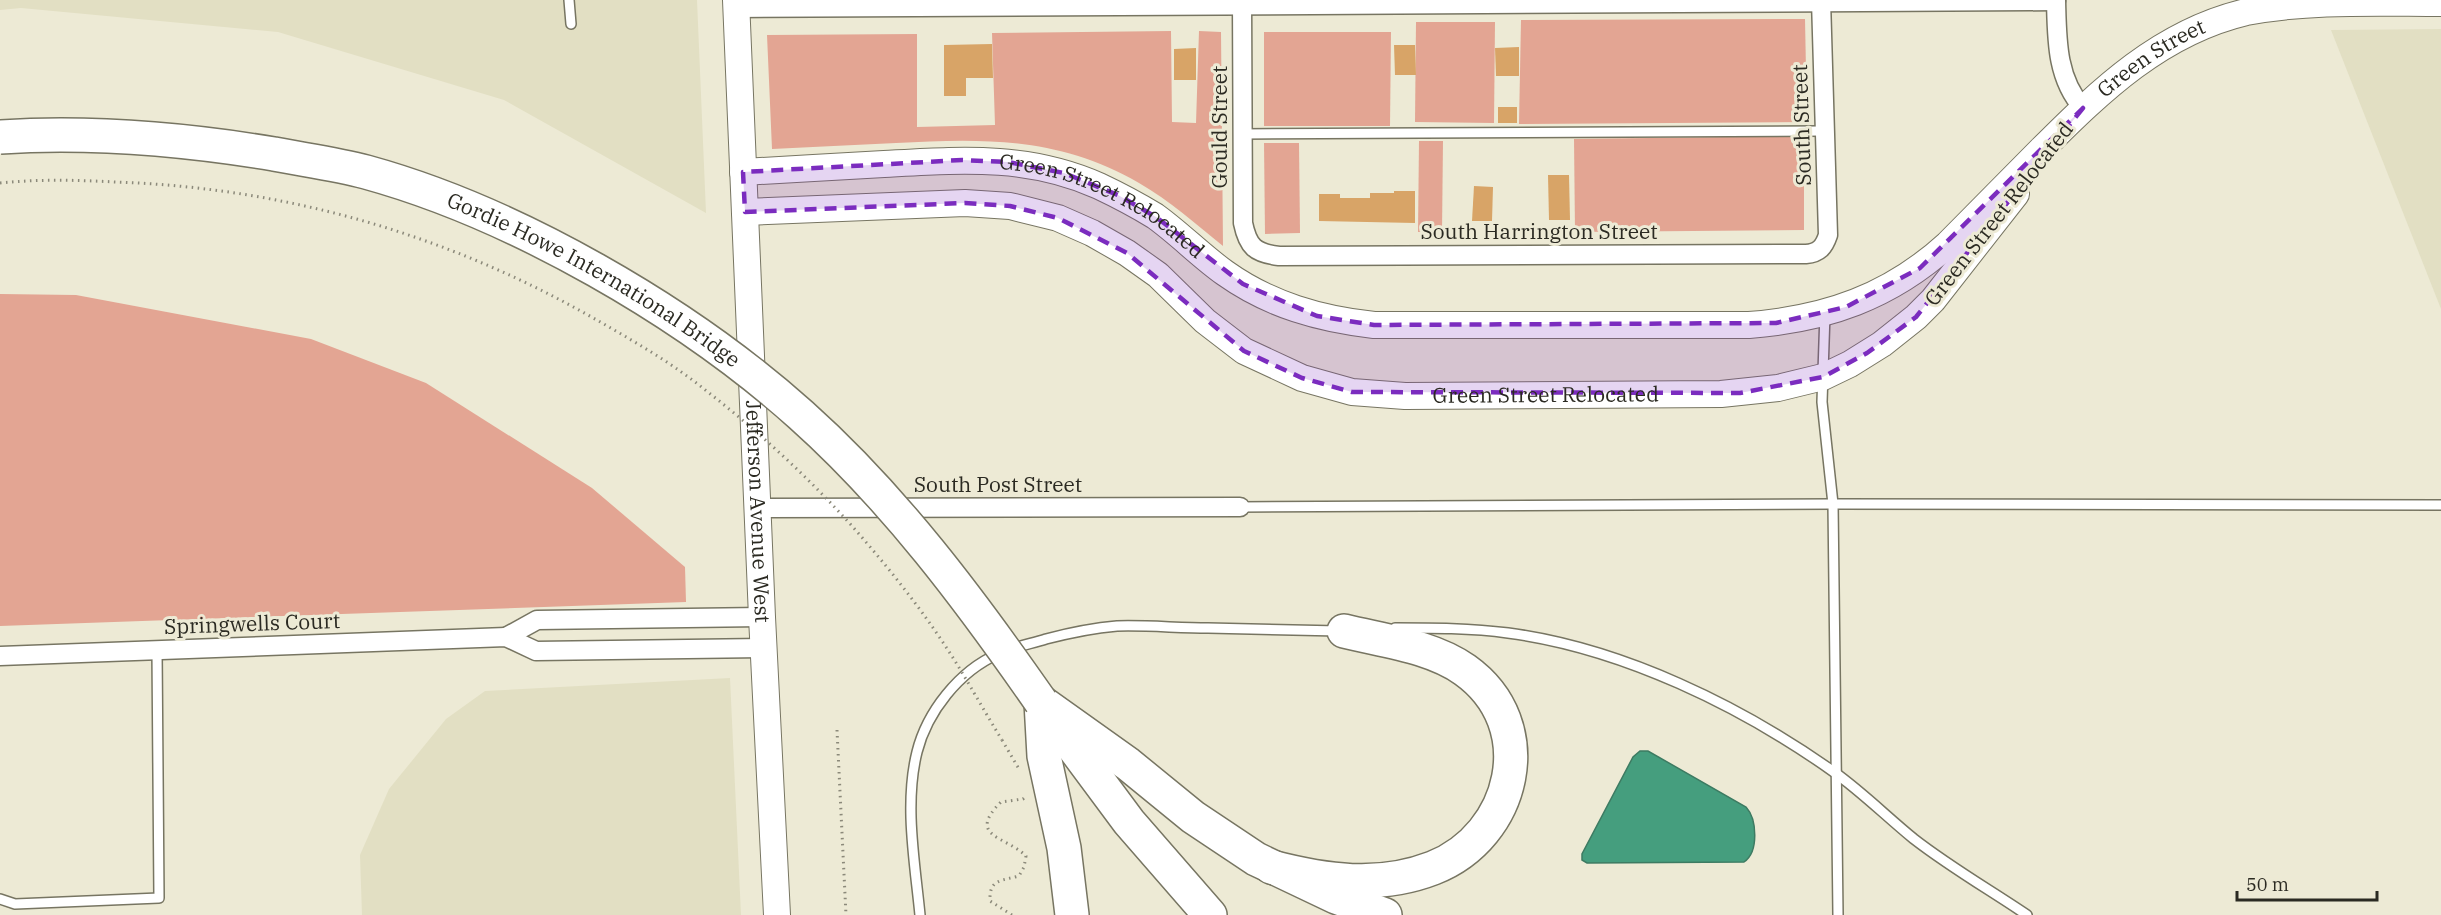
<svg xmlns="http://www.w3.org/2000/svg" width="2441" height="915" viewBox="0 0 2441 915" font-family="'IBM Plex Serif',serif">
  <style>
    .built { fill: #e2dfc3 }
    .green { fill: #e3a593 }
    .water { fill: #459e7e; stroke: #3d7b62; stroke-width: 1.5 }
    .building { fill: #d8a467 }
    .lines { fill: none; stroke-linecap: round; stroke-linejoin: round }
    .lane-casing { stroke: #777562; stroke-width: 12 }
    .street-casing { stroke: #777562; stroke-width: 21 }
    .secondary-casing { stroke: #777562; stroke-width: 28 }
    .highway-casing { stroke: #777562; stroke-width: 36 }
    .path { stroke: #8b897a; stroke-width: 3; stroke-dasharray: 1.5 4.5; stroke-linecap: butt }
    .lane { stroke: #fff; stroke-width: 9 }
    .street { stroke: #fff; stroke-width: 18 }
    .secondary { stroke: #fff; stroke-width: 26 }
    .highway { stroke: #fff; stroke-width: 33 }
    .highway-bridge-casing { stroke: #777562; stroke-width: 36; stroke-linecap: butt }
    .path-bridge { stroke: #8b897a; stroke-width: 3; stroke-dasharray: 1.5 4.5; stroke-linecap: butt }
    .highway-bridge { stroke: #fff; stroke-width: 33 }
    .marked { fill: #7b2cbf; fill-opacity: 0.2; stroke: #7b2cbf; stroke-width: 4.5; stroke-dasharray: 12 8; stroke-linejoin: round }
    .labels { text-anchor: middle; stroke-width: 6; stroke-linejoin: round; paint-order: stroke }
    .street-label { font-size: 21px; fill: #2b2a22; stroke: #edead5 }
  </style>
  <rect width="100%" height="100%" fill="#edead5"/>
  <g class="built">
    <path d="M0 0H697L706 213 504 100 278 32 21 8 0 10Z"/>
    <path d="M2441 29V309L2331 30Z"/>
    <path d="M730 678 741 915H362L360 855 389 789 446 719 485 691Z"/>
  </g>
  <g class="green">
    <path d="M1805 19 1807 122 1519 124 1521 20Z"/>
    <path d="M1416 22H1495L1494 123 1415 122Z"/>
    <path d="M1171 31 1172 122 1196 123 1199 31 1221 32 1223 246C1196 224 1170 201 1139 183 1059 137 984 138 896 143 854 145 813 147 772 149L767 35 917 34V127L995 125 992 33Z"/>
    <path d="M1264 32H1391L1390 126H1264Z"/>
    <path d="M1804 136V230L1575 232 1574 139Z"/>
    <path d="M1419 141H1443L1442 232H1418Z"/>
    <path d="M1264 143H1299L1300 233 1265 234Z"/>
    <path d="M0 294 76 295 311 339 426 383 592 488 685 567 686 602 0 626Z"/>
  </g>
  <path class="water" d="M1640 751H1648L1746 807C1757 819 1759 852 1744 862L1587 863 1582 860V854L1633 757Z"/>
  <g class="building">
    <path d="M992 44 993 78H966V96H944V45Z"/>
    <path d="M1394 45H1415L1416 75H1395Z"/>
    <path d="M1519 47V76H1496L1495 48Z"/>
    <path d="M1196 48V80H1174V49Z"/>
    <rect x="1498" y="107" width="19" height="16"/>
    <path d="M1548 175H1569L1570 220H1549Z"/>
    <path d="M1474 186 1493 187 1492 221H1472Z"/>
    <path d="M1394 191H1415V223L1319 221V194H1340V198H1370V193H1394Z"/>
  </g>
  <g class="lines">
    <g class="lane-casing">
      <g id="lane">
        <path d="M569 0 571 24"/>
        <path d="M1243 134 1824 131"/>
        <path d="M1825 313 1822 402 1833 504 1838 915"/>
        <path d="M1240 507 1833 504 2441 505"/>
        <path d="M1395 628C1432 628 1471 628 1508 633 1622 648 1741 706 1834 772 1862 792 1887 817 1914 839 1950 867 1990 890 2027 915"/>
        <path d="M0 899 15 904 159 898 157 650"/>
        <path d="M920 915C915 863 904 804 917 752 927 712 959 671 998 654 1013 647 1030 644 1046 639 1069 633 1093 628 1117 626 1147 625 1178 628 1208 628 1251 629 1295 630 1339 631"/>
      </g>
    </g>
    <g class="street-casing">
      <g id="street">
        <path d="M1242 0 1243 223C1248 247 1255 253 1279 256L1806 254C1819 253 1824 247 1828 235L1821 0"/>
        <path d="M2056 0C2057 38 2056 78 2083 108"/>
        <path d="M737 8 2056 1"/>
        <path d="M757 508 1240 507"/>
        <path d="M506 637 537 620 762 617"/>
        <path d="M0 656 506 637 536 651 763 648"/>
      </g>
    </g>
    <g class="secondary-casing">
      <g id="secondary">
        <path id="s1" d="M736 0 762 617 777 915"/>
        <path id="s2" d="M743 172C790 169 837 167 884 164 959 160 1028 154 1099 186 1118 195 1137 205 1155 216 1180 234 1201 256 1225 273 1270 305 1320 319 1374 325H1749C1826 319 1890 297 1948 244 1979 213 2010 181 2041 150 2101 90 2161 32 2246 12 2309 0 2376 3 2441 3"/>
        <path id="s3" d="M745 212 965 203 1010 206 1058 218 1092 233 1127 253 1158 275 1205 321 1244 351 1302 378 1352 392 1405 396 1721 394 1778 388 1823 377 1850 364 1882 344 1916 317 1933 300 2016 194"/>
      </g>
    </g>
    <g class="highway-casing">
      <g id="highway">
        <path d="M1041 702 1128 764 1193 817 1256 859 1336 897 1385 915"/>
        <path d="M1041 702 1044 756 1064 848 1072 915"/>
        <path d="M1054 721 1129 822 1210 915"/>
        <path d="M1271 867C1325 881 1379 889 1433 868 1515 836 1542 725 1465 670 1431 646 1384 641 1344 631"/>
      </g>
    </g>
    <g class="path">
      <path d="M837 730 846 915"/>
      <path d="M1002 740 1019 769"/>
      <path d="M1012 915 990 901C989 879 1001 881 1019 876L1024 867 1026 856C1006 836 966 837 1001 802L1023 799 1027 795"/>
    </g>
    <use href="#lane" class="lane"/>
    <use href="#street" class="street"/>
    <use href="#secondary" class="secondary"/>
    <use href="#highway" class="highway"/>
    <g class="highway-bridge-casing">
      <g id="highway-bridge">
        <path id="s4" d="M0 137C93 131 183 139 274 154 305 160 337 164 366 172 515 213 686 312 801 415 894 498 970 600 1041 702"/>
      </g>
    </g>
    <path class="path-bridge" d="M0 183C39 179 77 180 116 182 289 188 452 236 602 323 637 343 673 364 704 389 757 430 807 476 852 526 889 568 925 613 955 661 971 687 986 714 1002 740"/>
    <use href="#highway-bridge" class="highway-bridge"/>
  </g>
  <path class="marked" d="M2083 108 1916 317 1867 353 1823 377 1740 393 1352 392 1302 378 1244 351 1127 253 1058 218 1010 206 965 203 745 212 743 172 962 160 1008 162 1064 173 1118 195 1156 217 1243 284 1317 316 1374 325 1776 323 1846 307 1920 268Z"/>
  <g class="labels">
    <g class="street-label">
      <text dy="7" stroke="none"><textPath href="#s2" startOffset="1544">Green Street</textPath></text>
      <text transform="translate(1802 125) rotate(-92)" y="7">South Street</text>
      <text transform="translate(1220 127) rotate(-90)" y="7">Gould Street</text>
      <text dy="7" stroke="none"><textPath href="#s2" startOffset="370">Green Street Relocated</textPath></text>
      <text transform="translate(1999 214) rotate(-52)" y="7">Green Street Relocated</text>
      <text x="1539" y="239">South Harrington Street</text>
      <text dy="7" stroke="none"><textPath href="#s4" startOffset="622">Gordie Howe International Bridge</textPath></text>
      <text dy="7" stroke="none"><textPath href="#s3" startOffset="855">Green Street Relocated</textPath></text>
      <text x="998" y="492">South Post Street</text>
      <text dy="7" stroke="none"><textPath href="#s1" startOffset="512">Jefferson Avenue West</textPath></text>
      <text transform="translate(252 624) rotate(-2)" y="7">Springwells Court</text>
    </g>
  </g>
  <path d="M2237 891v9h140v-9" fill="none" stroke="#2b2a22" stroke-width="3"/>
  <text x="2246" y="891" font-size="18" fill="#2b2a22" stroke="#edead5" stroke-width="4.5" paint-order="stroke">50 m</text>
</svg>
